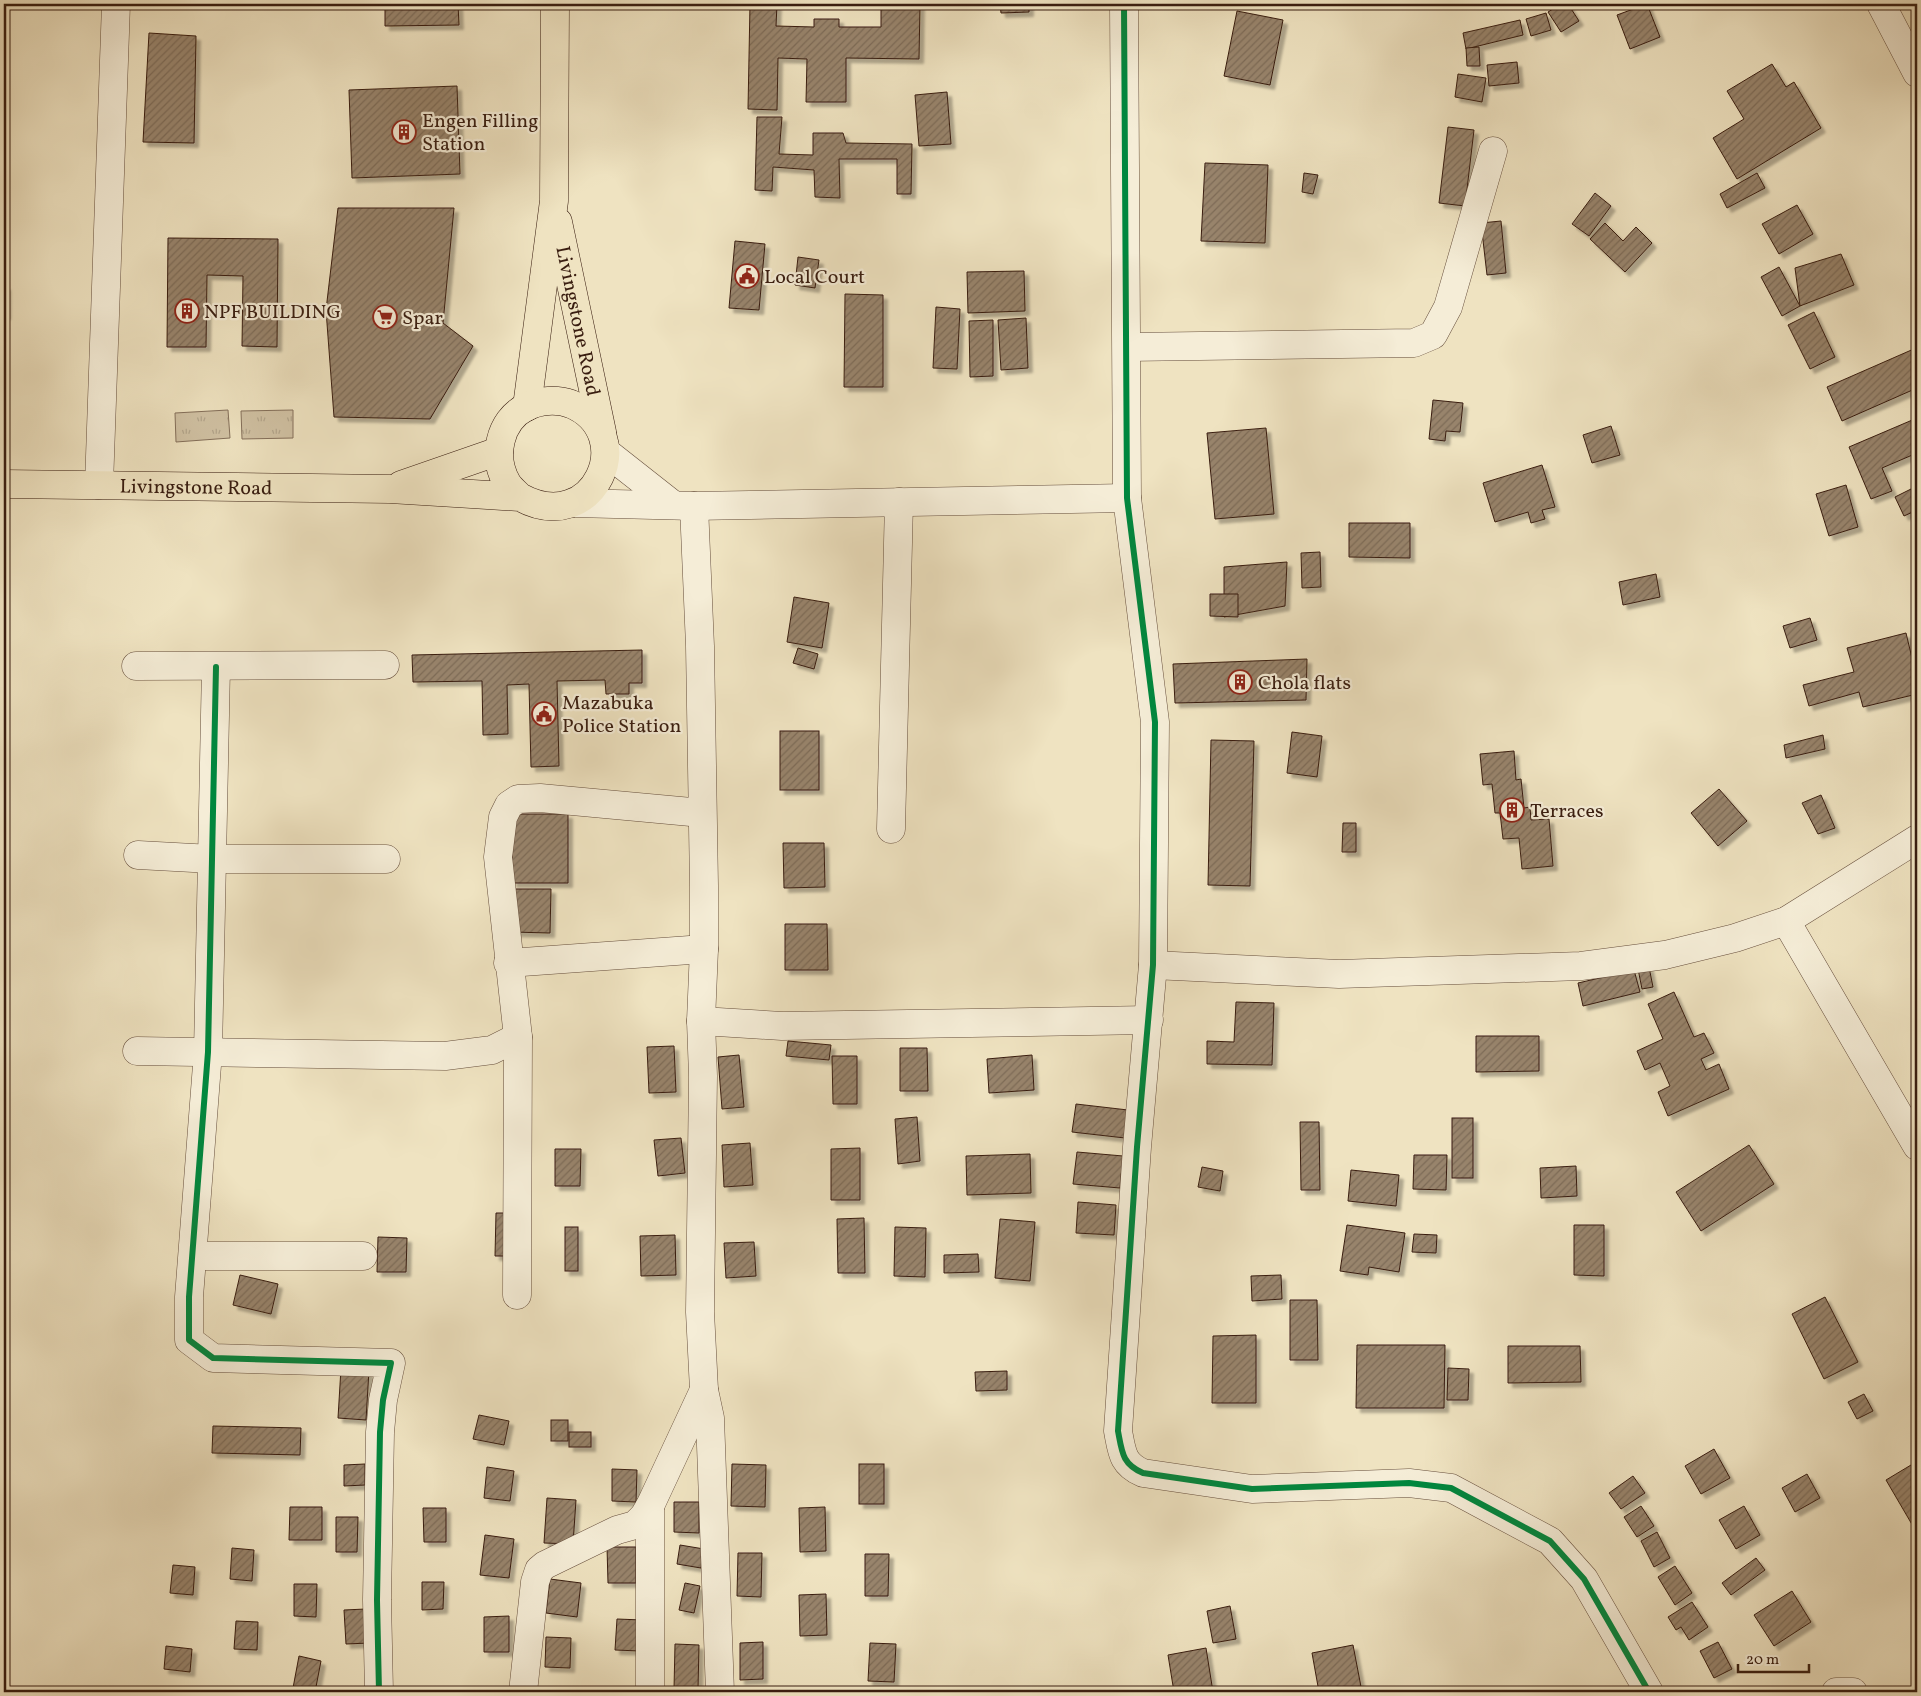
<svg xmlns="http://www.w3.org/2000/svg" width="1921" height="1696" viewBox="0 0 1921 1696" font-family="Vollkorn,serif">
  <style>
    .grass { fill: url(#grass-tufts); stroke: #846f5a }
    .building { fill: url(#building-hatch); stroke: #391d10; filter: url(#shadow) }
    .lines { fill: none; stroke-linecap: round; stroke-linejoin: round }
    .minor-casing { stroke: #664e3c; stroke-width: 29 }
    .highway-casing { stroke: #391d10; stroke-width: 29 }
    .minor { stroke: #f5edd7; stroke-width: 28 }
    .highway { stroke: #efe3c1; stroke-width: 28 }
    .cycleway-casing { stroke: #f5edd7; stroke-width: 9 }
    .cycleway { stroke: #00873e; stroke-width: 6 }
    .labels { text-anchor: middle; stroke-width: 4.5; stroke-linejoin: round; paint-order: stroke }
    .poi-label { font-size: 20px; fill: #391d10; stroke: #f5edd7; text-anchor: start }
    .street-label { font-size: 20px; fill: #391d10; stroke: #f5edd7 }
  </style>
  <defs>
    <pattern id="grass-tufts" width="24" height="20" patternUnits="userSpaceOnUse" patternTransform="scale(1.25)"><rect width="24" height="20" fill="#d0c1a3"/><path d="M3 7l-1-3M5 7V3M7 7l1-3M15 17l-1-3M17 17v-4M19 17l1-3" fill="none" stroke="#b3a58b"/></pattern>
    <pattern id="building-hatch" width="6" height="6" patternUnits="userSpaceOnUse" patternTransform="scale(1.25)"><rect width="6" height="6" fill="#98846c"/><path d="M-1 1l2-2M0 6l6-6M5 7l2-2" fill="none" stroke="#7d6b57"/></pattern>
    <filter id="shadow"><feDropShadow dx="4.5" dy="4.5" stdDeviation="1" flood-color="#0004"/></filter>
  </defs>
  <rect width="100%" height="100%" fill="#efe3c1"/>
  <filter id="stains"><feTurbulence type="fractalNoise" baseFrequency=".004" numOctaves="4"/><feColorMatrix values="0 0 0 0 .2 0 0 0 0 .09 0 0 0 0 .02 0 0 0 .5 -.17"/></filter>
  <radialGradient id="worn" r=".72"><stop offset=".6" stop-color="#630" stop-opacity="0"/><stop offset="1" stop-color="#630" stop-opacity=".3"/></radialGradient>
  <g class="grass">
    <path d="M228 410 230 438 176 442 175 413Z"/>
    <path d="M293 410V438L242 439 241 411Z"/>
  </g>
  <g class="building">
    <path d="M385 4H458L459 25 385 26Z"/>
    <path d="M750 4H777L776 26 814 27V19H839V27H881V4H920L919 59 846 58V102H806L807 59 778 58 777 110 748 109Z"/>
    <path d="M1000 4H1029V12L1001 13Z"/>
    <path d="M1561 4H1568L1579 21 1561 32 1548 12Z"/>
    <path d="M1647 4 1660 37 1630 49 1617 15Z"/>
    <path d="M1237 11 1283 20 1270 85 1224 76Z"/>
    <path d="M1546 13 1551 30 1531 36 1526 19Z"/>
    <path d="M1520 20 1523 35 1466 49 1463 33Z"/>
    <path d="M149 33 196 36 194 143 143 142Z"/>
    <path d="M1479 47 1480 66H1467L1466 48Z"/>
    <path d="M1517 62 1519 83 1489 86 1487 65Z"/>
    <path d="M1772 64 1786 87 1794 82 1821 128 1737 179 1713 138 1744 119 1727 91Z"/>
    <path d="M1458 74 1486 78 1482 102 1455 97Z"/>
    <path d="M457 86 460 174 352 178 349 90Z"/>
    <path d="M947 92 951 144 919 146 915 95Z"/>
    <path d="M757 117H782L779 154 813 155V133H843L846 143 912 144 911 194H897V159H839L840 198 815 197 814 170 773 167 772 191 755 190Z"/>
    <path d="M1448 127 1474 130 1465 206 1439 203Z"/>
    <path d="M1205 163 1268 165 1265 243 1201 241Z"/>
    <path d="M1304 173 1318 175 1313 194 1302 192Z"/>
    <path d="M1757 173 1765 188 1727 208 1720 194Z"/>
    <path d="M1595 193 1611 206 1589 236 1572 224Z"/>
    <path d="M1797 205 1813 234 1779 254 1762 224Z"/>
    <path d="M338 208H454L443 323 473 346 430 419 334 417 326 310Z"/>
    <path d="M1501 221 1506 273 1487 275 1481 223Z"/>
    <path d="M1605 223 1623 241 1636 227 1652 243 1625 272 1590 239Z"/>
    <path d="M168 238 278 239 277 347 242 346 243 276 207 275 206 347H167Z"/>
    <path d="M735 241 765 244 759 310 729 308Z"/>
    <path d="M1841 254 1854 285 1800 306 1795 268Z"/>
    <path d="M798 257 819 260 815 288 795 285Z"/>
    <path d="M1779 267 1800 306 1782 316 1761 277Z"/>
    <path d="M1024 271 1025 311 968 313 967 272Z"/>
    <rect x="4" y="286" width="2" height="29"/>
    <path d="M845 294 883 295V387H844Z"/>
    <path d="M936 307 960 309 957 369 933 368Z"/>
    <path d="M1814 312 1835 357 1810 369 1788 325Z"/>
    <path d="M1026 318 1028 368 1001 370 998 320Z"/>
    <path d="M993 320V376L970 377 969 321Z"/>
    <path d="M1916 348 1917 388 1842 421 1827 387Z"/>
    <path d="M1433 400 1463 403 1460 432 1446 431 1445 441 1429 439Z"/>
    <path d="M1917 418V453L1882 468 1892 491 1871 499 1849 447Z"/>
    <path d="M1611 426 1620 455 1592 463 1583 435Z"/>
    <path d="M1266 428 1274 514 1215 519 1207 433Z"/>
    <path d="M1542 465 1555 507 1542 510 1545 519 1531 523 1528 512 1495 522 1483 483Z"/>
    <path d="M1846 485 1858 527 1829 536 1816 494Z"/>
    <path d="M1917 486V510L1904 516 1895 497Z"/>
    <path d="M1349 523H1410V558L1349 557Z"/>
    <path d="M1320 552 1321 587 1302 588 1301 553Z"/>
    <path d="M1287 562 1285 606 1224 617V567Z"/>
    <path d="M1656 574 1660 597 1623 605 1619 582Z"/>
    <path d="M1210 594H1238V617L1210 616Z"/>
    <path d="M794 597 829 603 822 648 787 642Z"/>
    <path d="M1810 618 1817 640 1790 648 1783 626Z"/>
    <path d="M1906 633 1917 679V694L1863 707 1859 692 1809 706 1803 685 1854 672 1847 648Z"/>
    <path d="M798 648 818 654 814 669 793 663Z"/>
    <path d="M642 650V683H629V694H606L605 680 557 681 559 766 531 767 529 684 507 685 508 734 483 735 482 681 413 682 412 655Z"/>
    <path d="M1307 659 1306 700 1175 703 1173 664Z"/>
    <rect x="780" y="731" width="39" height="59"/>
    <path d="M1292 732 1322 736 1317 777 1287 773Z"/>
    <path d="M1823 735 1825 749 1786 758 1784 745Z"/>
    <path d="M1211 740 1254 741 1250 886 1208 885Z"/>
    <path d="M1514 751 1516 780 1521 779 1524 808 1530 807 1531 820 1549 819 1553 866 1522 869 1519 838 1503 839 1500 813H1495L1492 784 1483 785 1480 754Z"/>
    <path d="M1719 789 1747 821 1718 846 1691 813Z"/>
    <path d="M1821 795 1835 828 1818 834 1802 803Z"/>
    <path d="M513 814H568V883H512Z"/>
    <path d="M1343 823H1356V852H1342Z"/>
    <path d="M783 843H824L825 887 784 888Z"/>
    <path d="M513 889H551L550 933 512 932Z"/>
    <path d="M785 924H827L828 970H785Z"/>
    <path d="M1649 967 1653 987 1642 989 1638 969Z"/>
    <path d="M1634 970 1640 992 1583 1006 1578 983Z"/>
    <path d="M1674 992 1694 1037 1704 1033 1714 1053 1701 1059 1706 1070 1719 1064 1729 1089 1668 1116 1658 1092 1670 1086 1660 1063 1645 1070 1637 1051 1663 1039 1648 1004Z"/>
    <path d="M1236 1002 1274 1003 1272 1065 1207 1064V1041L1234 1042Z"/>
    <path d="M1476 1036H1539V1071L1476 1072Z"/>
    <path d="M788 1041 831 1045 829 1060 786 1056Z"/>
    <path d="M674 1046 676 1092 649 1093 647 1047Z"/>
    <path d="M900 1048H927L928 1091H900Z"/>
    <path d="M739 1055 744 1107 722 1109 718 1057Z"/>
    <path d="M1032 1055 1034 1090 989 1093 987 1059Z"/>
    <path d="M832 1056H857V1104H833Z"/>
    <path d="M1076 1104 1128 1110 1125 1138 1072 1132Z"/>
    <path d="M917 1117 920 1161 898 1164 895 1119Z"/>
    <rect x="1452" y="1118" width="21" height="60"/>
    <path d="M1300 1122H1319L1320 1190H1301Z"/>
    <path d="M681 1138 685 1173 658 1176 654 1140Z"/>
    <path d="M750 1143 753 1185 724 1187 722 1145Z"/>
    <path d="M1749 1145 1774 1184 1701 1231 1676 1192Z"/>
    <path d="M860 1148V1200H831V1149Z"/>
    <path d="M555 1149H581L580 1186H555Z"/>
    <path d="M1077 1152 1123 1156 1120 1188 1073 1184Z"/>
    <path d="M1030 1154 1031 1193 967 1195 966 1156Z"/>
    <path d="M1414 1155H1447L1446 1190 1413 1189Z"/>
    <path d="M1576 1166 1577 1196 1541 1198 1540 1168Z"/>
    <path d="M1202 1167 1223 1171 1220 1191 1198 1187Z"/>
    <path d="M1351 1170 1399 1175 1396 1206 1348 1201Z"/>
    <path d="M1078 1202 1116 1205 1114 1235 1076 1233Z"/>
    <path d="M496 1213H514L512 1256H495Z"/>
    <path d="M864 1218 865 1273H838L837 1219Z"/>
    <path d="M1000 1219 1035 1222 1030 1281 995 1278Z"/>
    <path d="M1347 1225 1405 1233 1399 1272 1369 1267 1368 1275 1340 1271Z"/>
    <path d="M1574 1225H1604V1276L1574 1275Z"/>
    <rect x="565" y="1227" width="13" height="44"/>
    <path d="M895 1227 926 1228 925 1277 894 1276Z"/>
    <path d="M1414 1234 1437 1235 1436 1253 1412 1252Z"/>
    <path d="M675 1235 676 1275 641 1276 640 1236Z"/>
    <path d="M378 1237 407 1238 406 1272H377Z"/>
    <path d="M754 1242 756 1276 726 1278 724 1243Z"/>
    <path d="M978 1254 979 1272 944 1273V1255Z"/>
    <path d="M240 1275 278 1284 271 1314 233 1305Z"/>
    <path d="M1281 1275 1282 1299 1252 1301 1251 1276Z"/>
    <path d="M1825 1297 1858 1362 1824 1379 1792 1314Z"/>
    <path d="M1290 1300H1317L1318 1360H1290Z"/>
    <path d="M1256 1335V1403H1212L1213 1336Z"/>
    <path d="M1357 1345H1445L1444 1408H1356Z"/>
    <path d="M1508 1346H1580L1581 1382 1508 1383Z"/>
    <path d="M341 1368 369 1370 366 1420 338 1418Z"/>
    <path d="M1448 1368 1469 1369 1468 1400H1447Z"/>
    <path d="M1007 1371V1390L976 1391 975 1372Z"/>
    <path d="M1864 1394 1873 1411 1857 1419 1848 1402Z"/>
    <path d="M479 1415 509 1421 504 1445 473 1439Z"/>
    <rect x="551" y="1420" width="17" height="21"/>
    <path d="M213 1426 301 1428 300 1455 212 1453Z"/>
    <rect x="569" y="1432" width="22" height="15"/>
    <path d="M1714 1449 1730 1478 1701 1494 1685 1466Z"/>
    <path d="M1916 1462 1917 1464V1533L1886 1480Z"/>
    <path d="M365 1464V1485L344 1486V1465Z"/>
    <path d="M732 1464 766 1465 765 1507 731 1506Z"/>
    <rect x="859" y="1464" width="25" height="40"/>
    <path d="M487 1467 514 1471 510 1501 484 1498Z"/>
    <path d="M612 1469 637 1470 636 1502 612 1501Z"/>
    <path d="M1807 1474 1820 1498 1795 1512 1782 1488Z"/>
    <path d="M1633 1476 1645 1493 1621 1509 1609 1493Z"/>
    <path d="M547 1498 576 1500 573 1544 544 1543Z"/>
    <path d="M674 1502H699V1533L674 1532Z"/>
    <path d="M1641 1506 1654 1526 1637 1537 1624 1517Z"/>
    <path d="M1744 1506 1760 1535 1736 1549 1719 1520Z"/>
    <path d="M290 1507H322V1540H289Z"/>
    <path d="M825 1507 826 1551 800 1552 799 1508Z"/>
    <path d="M423 1508H446V1542H424Z"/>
    <path d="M336 1517H358L357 1552H336Z"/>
    <path d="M1657 1532 1670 1558 1654 1567 1641 1541Z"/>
    <path d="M485 1535 514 1539 509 1578 480 1575Z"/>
    <path d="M680 1545 704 1549 701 1568 677 1564Z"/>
    <path d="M607 1547H636V1583H608Z"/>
    <path d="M232 1548 254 1550 252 1581 230 1579Z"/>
    <path d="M738 1553H762L761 1597 737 1596Z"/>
    <path d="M865 1554H889L888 1596H865Z"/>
    <path d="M1756 1558 1765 1570 1731 1595 1722 1583Z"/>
    <path d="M173 1565 195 1567 193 1595 170 1593Z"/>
    <path d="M1675 1566 1692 1593 1675 1605 1658 1577Z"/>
    <path d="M550 1579 581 1583 577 1617 546 1613Z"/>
    <path d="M422 1582H444L443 1609 422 1610Z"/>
    <path d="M685 1583 700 1586 694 1613 679 1610Z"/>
    <path d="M294 1584H317L316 1617 294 1616Z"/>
    <path d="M1792 1591 1811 1622 1774 1646 1754 1615Z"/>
    <path d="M826 1594 827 1635 800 1636 799 1595Z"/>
    <path d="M1692 1602 1708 1627 1689 1640 1681 1627 1676 1630 1668 1617Z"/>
    <path d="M1230 1606 1236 1639 1213 1643 1207 1611Z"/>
    <path d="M366 1609 369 1643 346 1644 344 1610Z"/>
    <path d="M509 1616V1652H484V1617Z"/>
    <path d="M617 1619 642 1620 640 1651 615 1650Z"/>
    <path d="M236 1621 258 1622 257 1650 234 1649Z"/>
    <path d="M546 1637 571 1638 570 1668 545 1667Z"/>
    <path d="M763 1642V1679L740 1680V1643Z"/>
    <path d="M1718 1642 1732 1669 1714 1678 1700 1651Z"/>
    <path d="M870 1643 896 1644 894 1682 868 1681Z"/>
    <path d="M675 1644 699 1645 698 1689H674Z"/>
    <path d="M1353 1645 1362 1692H1319L1312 1653Z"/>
    <path d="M166 1646 192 1649 190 1672 164 1669Z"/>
    <path d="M1206 1648 1213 1692H1174L1168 1655Z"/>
    <path d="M299 1656 321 1661 315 1692 293 1688Z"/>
  </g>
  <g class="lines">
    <g class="minor-casing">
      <g id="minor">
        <path d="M1124 4 1127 498 1155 722 1153 965 1137 1147 1118 1431C1122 1452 1122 1464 1143 1473L1252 1489 1409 1483 1451 1488 1550 1541 1584 1579 1649 1692"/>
        <path d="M1881 4 1917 73"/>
        <path d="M1127 347 1414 343 1433 335 1448 307 1493 151"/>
        <path d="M606 452 672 504"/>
        <path d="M99 485 116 4"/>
        <path d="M574 503 694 506 1127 498"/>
        <path d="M694 506 700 646 704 886V949L701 1021 703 1076 700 1312 704 1390 710 1418 720 1692"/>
        <path d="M136 666 385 665"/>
        <path d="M216 667 208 1052 189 1297V1340L213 1358 391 1363 383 1400 380 1432 377 1600 379 1692"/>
        <path d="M891 829 899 502"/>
        <path d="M138 855 212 859H386"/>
        <path d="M1786 921 1917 1146"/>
        <path d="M508 963 704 949"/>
        <path d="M1153 965 1339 974 1581 966 1665 955 1735 938 1786 921 1917 839"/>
        <path d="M701 1021 782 1026 1149 1020"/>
        <path d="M137 1051 445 1056 492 1050 518 1037 498 857 503 817 509 805 518 799 540 798 702 813"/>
        <path d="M193 1256H363"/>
        <path d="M517 1295 518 1037"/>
        <path d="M523 1692 535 1582 539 1570 545 1565 617 1530 635 1525 644 1516 650 1506 704 1390"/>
        <path d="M650 1692V1506"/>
        <path d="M1836 1692H1853"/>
      </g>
    </g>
    <g class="highway-casing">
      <g id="highway">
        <path id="s1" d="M558 222 602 432"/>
        <path d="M527 407 554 201 555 4"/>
        <path id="s2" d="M4 484 390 489 520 497C595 538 640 433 571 404 557 399 539 400 526 407 499 421 492 457 507 483 510 488 516 493 520 497"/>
        <path d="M401 485 499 451"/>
      </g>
    </g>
    <use href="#minor" class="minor"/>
    <use href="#highway" class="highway"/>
    <g class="cycleway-casing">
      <g id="cycleway">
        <path d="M1124 4 1127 498 1155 722 1153 965 1137 1147 1118 1431C1122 1452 1122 1464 1143 1473L1252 1489 1409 1483 1451 1488 1550 1541 1584 1579 1649 1692"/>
        <path d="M216 667 208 1052 189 1297V1340L213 1358 391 1363 383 1400 380 1432 377 1600 379 1692"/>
      </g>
    </g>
    <use href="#cycleway" class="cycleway"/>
  </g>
  <defs>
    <g id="building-ring" transform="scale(1.25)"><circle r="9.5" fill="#f5edd7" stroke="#8f2418" stroke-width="1.5"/><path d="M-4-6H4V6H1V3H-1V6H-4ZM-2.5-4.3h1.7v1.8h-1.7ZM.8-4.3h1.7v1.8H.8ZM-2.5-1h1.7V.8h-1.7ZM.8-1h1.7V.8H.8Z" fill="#8f2418"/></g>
    <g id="civic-ring" transform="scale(1.25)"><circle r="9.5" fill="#f5edd7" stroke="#8f2418" stroke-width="1.5"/><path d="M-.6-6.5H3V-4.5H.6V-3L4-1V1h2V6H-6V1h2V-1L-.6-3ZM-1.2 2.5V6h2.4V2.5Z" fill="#8f2418"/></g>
    <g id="supermarket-ring" transform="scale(1.25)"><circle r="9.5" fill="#f5edd7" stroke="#8f2418" stroke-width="1.5"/><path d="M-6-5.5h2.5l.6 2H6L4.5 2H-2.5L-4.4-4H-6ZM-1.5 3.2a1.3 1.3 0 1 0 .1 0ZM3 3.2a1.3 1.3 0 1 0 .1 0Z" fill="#8f2418"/></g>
  </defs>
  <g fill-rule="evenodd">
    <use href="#building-ring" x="404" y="132"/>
    <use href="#civic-ring" x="747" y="276"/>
    <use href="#building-ring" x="187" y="311"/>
    <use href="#supermarket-ring" x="385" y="317"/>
    <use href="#building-ring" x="1240" y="682"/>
    <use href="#civic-ring" x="544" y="714"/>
    <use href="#building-ring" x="1512" y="810"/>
  </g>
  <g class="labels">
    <g class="poi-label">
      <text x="422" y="127">Engen Filling<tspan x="422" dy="23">Station</tspan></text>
      <text x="764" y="283">Local Court</text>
      <text x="204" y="318">NPF BUILDING</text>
      <text x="402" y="324">Spar</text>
      <text x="1258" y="689">Chola flats</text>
      <text x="562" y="709">Mazabuka<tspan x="562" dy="23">Police Station</tspan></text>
      <text x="1530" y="817">Terraces</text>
    </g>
    <g class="street-label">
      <text dy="7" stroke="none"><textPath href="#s1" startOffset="101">Livingstone Road</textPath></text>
      <text dy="7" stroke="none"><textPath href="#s2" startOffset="192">Livingstone Road</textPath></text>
    </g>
  </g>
  <rect width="1921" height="1696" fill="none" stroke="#efe3c1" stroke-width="20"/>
  <rect x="5" y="5" width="1911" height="1686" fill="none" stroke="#391d10" stroke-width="2.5"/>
  <rect x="10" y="10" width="1901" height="1676" fill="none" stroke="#391d10"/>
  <path d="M1738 1664v8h71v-8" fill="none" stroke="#391d10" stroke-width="2.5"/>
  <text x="1746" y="1664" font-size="15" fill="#391d10" stroke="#f5edd7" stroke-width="4" paint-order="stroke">20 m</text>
  <rect width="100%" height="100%" filter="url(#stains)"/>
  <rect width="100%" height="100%" fill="url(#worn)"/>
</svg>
